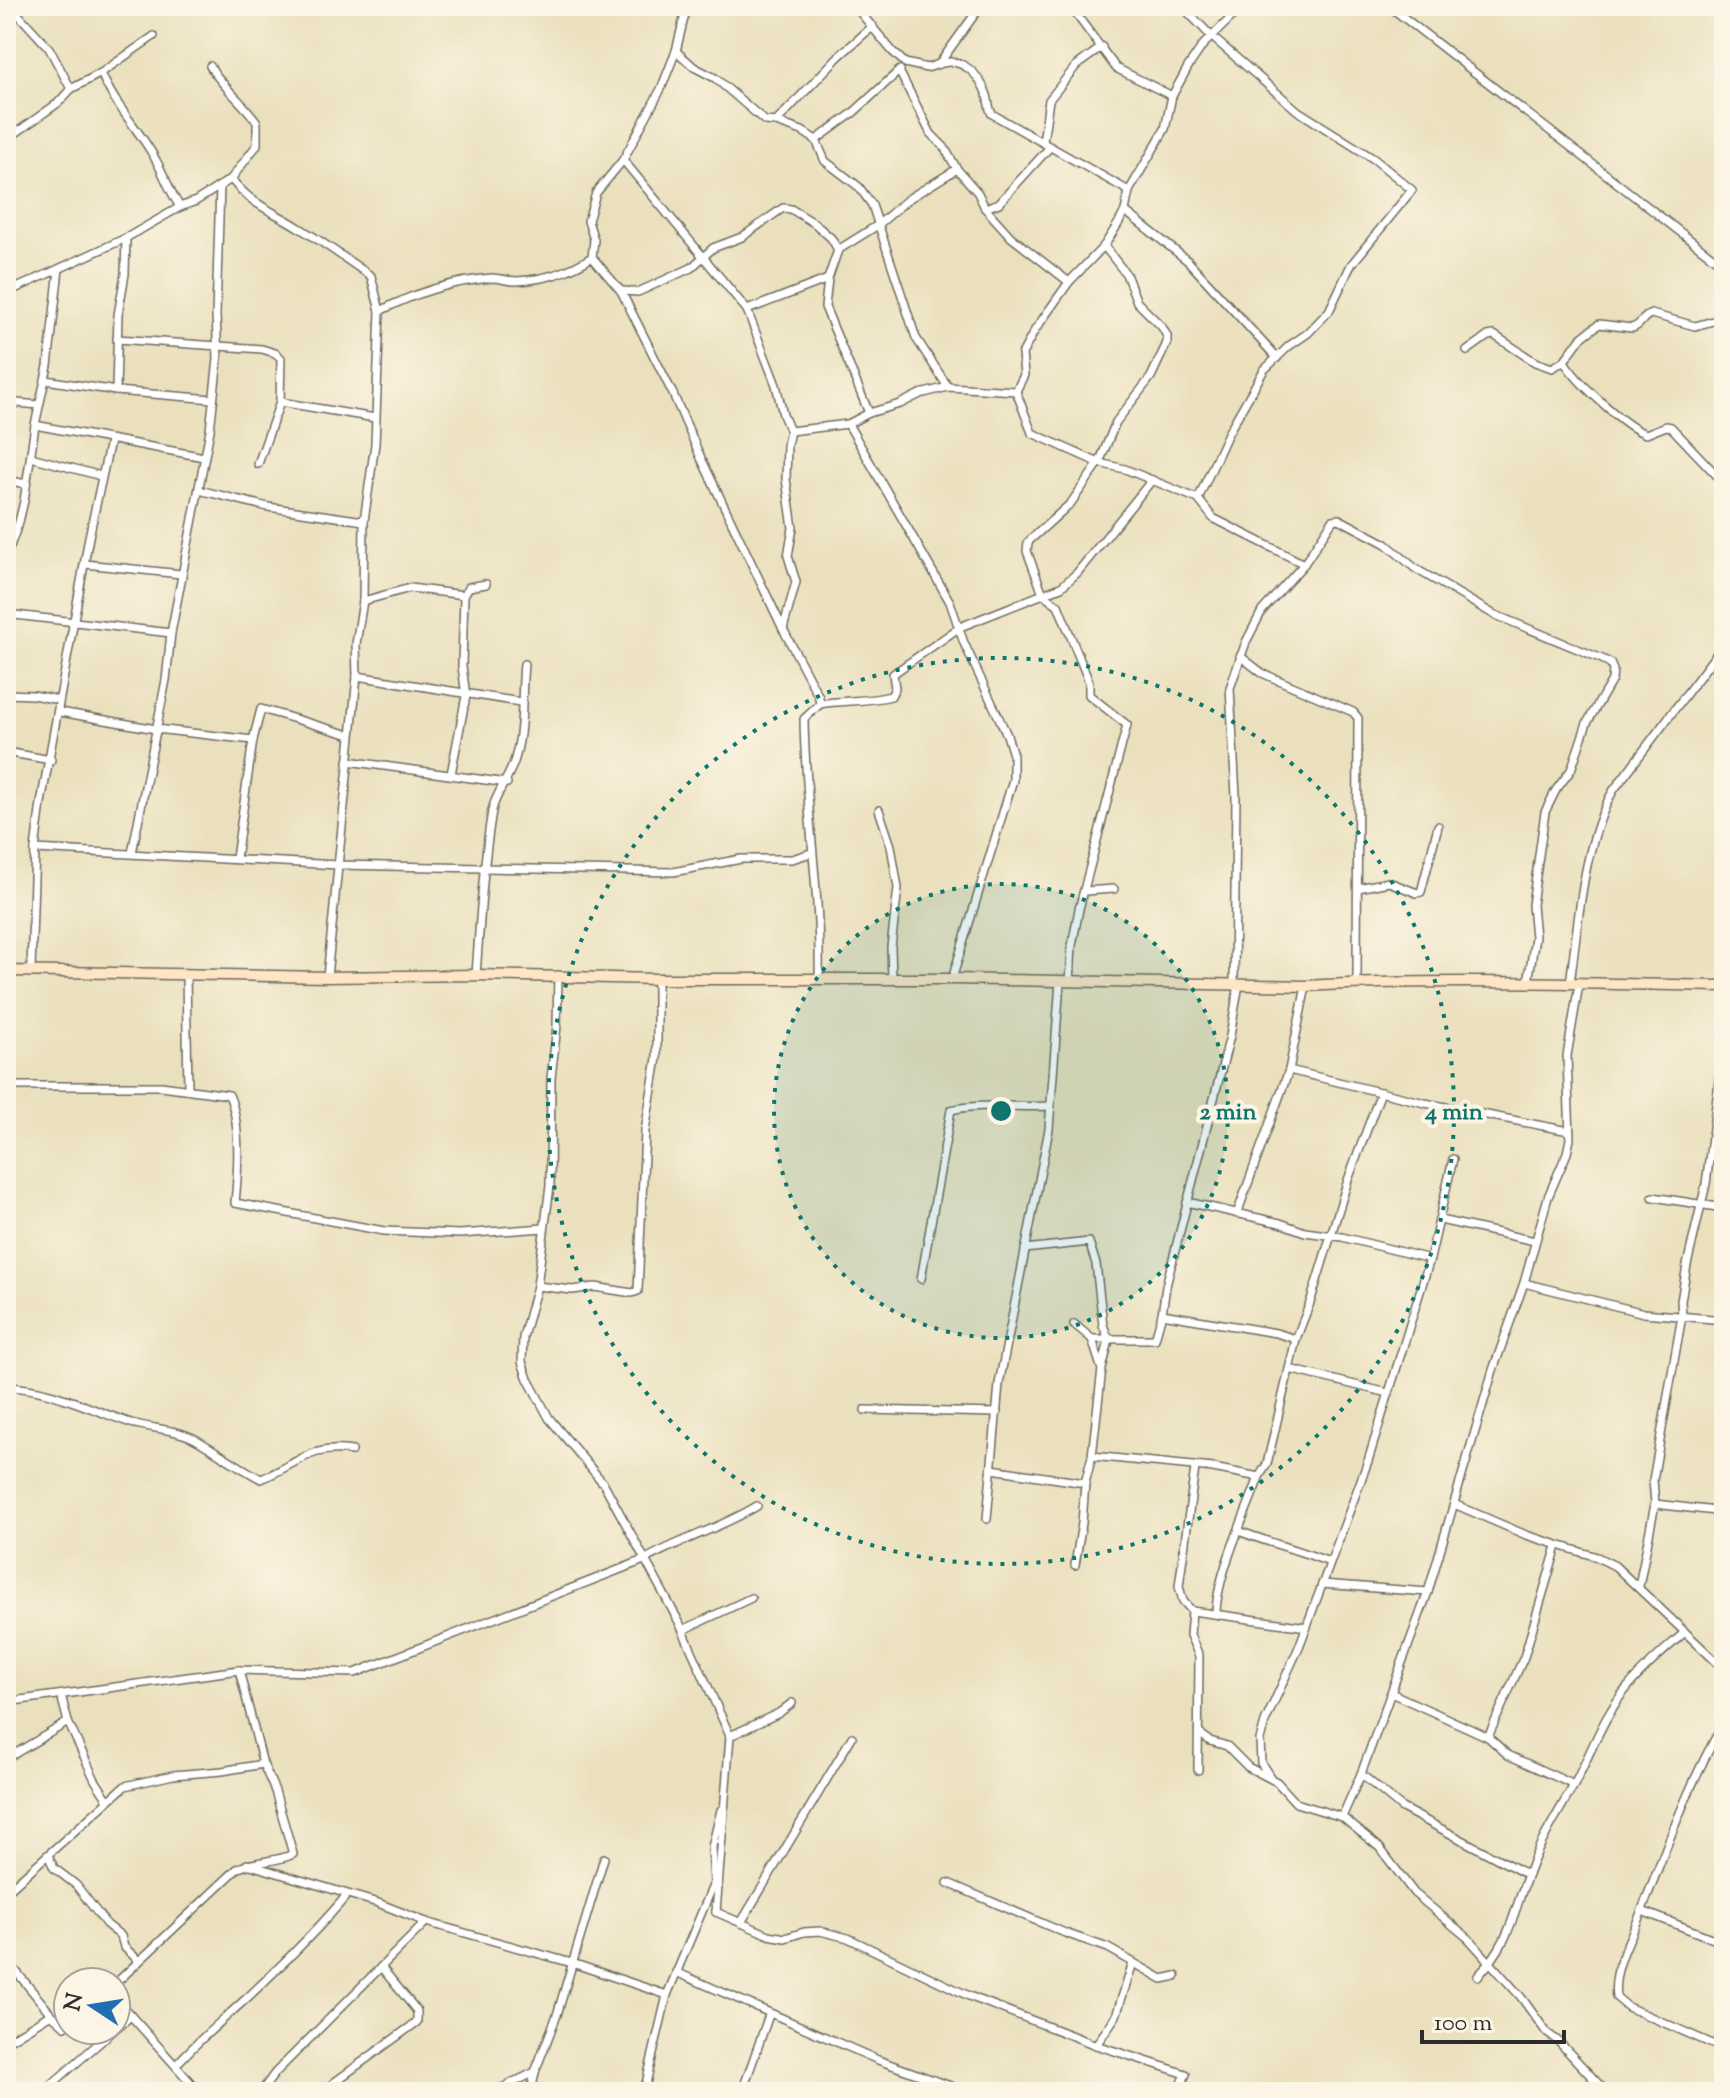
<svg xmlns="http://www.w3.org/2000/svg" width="1730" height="2098" viewBox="0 0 1730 2098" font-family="'Sorts Mill Goudy',serif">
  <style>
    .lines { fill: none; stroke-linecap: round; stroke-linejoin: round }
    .street-casing { stroke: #6e6a5e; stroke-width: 10 }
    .secondary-casing { stroke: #6e6a5e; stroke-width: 13 }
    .street { stroke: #fff; stroke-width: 7 }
    .secondary { stroke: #fde5c5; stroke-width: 10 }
    .ring { fill: none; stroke: #0f766e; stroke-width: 4; stroke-dasharray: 4 8 }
    .centre { fill: #0f766e; stroke: #fcf5e5; stroke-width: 4 }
    .ring-label { font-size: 24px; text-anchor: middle; font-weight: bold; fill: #0f766e; stroke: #fcf5e5; stroke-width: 8; stroke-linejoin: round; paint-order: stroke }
  </style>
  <rect width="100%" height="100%" fill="#fcf5e5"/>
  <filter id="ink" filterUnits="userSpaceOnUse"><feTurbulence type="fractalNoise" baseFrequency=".0125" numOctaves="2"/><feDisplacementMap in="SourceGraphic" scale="16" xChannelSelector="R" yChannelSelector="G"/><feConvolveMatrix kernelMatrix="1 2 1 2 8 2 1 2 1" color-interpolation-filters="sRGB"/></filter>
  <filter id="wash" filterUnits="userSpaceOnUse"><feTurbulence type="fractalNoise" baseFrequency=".006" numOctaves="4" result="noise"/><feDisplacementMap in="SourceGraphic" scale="32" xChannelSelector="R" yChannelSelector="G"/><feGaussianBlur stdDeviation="1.8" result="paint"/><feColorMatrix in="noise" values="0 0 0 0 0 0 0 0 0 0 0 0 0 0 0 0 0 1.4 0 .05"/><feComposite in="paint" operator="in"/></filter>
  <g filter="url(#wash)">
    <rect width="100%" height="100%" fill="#eae0bd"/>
  </g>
  <g filter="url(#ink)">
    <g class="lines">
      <g class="street-casing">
        <g id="street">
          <path d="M855 6 892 51 905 63 927 68 939 64 975 14 985 6"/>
          <path d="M1070 6 1116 68 1172 96"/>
          <path d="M1182 6 1211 36 1298 111 1374 159 1412 190 1351 265 1329 311 1308 333 1289 346 1264 370 1228 433 1198 499"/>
          <path d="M1389 6 1724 266"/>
          <path d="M6 20 17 13 49 48 71 89"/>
          <path d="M676 51 694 67 715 78 765 121 776 122 802 131 816 140 825 161 859 187 872 205 916 338 948 387"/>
          <path d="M939 64C962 56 979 74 987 95 989 102 988 107 992 114L1129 191"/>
          <path d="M899 71 931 134 944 147 957 169 978 193 985 208 1011 237 1069 282"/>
          <path d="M101 73C113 102 134 124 150 150 162 168 168 189 180 207"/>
          <path d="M776 122 837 58 873 26"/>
          <path d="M6 140 58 103 71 89 101 73 154 36"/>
          <path d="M816 140 853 113 900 70"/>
          <path d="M1043 142 1049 100 1076 66 1102 47"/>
          <path d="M623 160 747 310 776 385 783 415 790 431 787 445 786 479 793 528 788 556 796 582 783 629"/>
          <path d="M231 179C254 207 270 209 298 227 323 242 347 260 371 276L380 311 375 444 364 521 363 601 356 644 357 676 327 977"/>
          <path d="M985 208 999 203 1050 147"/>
          <path d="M1125 211 1188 261 1277 358"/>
          <path d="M838 250 878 225 908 199 957 169"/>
          <path d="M592 257 621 291 673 394 701 458 783 629 819 697 820 704 804 719C805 807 821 893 819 980"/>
          <path d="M621 291 638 292 691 268 713 248 742 237 783 208 791 209 814 223 831 238 838 250 828 279 825 307 869 413"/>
          <path d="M6 293 126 238 180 207 196 201 231 179 257 145V122C243 102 223 88 210 66"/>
          <path d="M747 310 828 279"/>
          <path d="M380 311C415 293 452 281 492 278 500 278 508 281 516 281 545 280 569 272 592 257L594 240 588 221 596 193 623 160 661 89 676 51 687 6"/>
          <path d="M117 339 262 349 275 353 281 358 280 402 258 464"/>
          <path d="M1467 351 1488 336 1494 335 1535 362 1552 368 1564 361 1581 338 1599 324 1632 328C1641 326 1642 317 1651 314L1695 326 1724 318"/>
          <path d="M1564 361C1575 380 1625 427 1646 434L1666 426 1671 427 1724 483"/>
          <path d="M46 380 116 391 213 399"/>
          <path d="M116 391 118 315 125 274 126 238"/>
          <path d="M1016 391 1032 433 1099 463 1125 469 1198 499 1213 518 1304 564"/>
          <path d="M6 402 39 405"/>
          <path d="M280 402 375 418"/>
          <path d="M848 424 950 602 964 643 1007 735 1013 755V780L952 979"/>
          <path d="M35 425 204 457"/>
          <path d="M790 431 848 424 869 413 900 404 920 394 948 387 1016 391 1024 375 1022 354 1035 330 1069 282 1104 246 1118 224 1125 211 1129 191 1165 129 1172 96 1188 67 1203 45 1243 6"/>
          <path d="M31 457 101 476"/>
          <path d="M6 480 26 484"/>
          <path d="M199 490 268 507 364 521"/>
          <path d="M6 557 19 522 24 501 35 425 48 366 59 269"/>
          <path d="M85 564 181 574"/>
          <path d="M363 601 410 588 464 595"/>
          <path d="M6 614 171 633"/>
          <path d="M1240 656 1262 673 1353 712 1358 718 1357 983"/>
          <path d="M357 676 520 702"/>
          <path d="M6 694 33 695 59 700"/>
          <path d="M820 704C844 700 867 702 891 696L895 688 893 674 960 627 1061 587 1077 573 1152 480"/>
          <path d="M60 712 156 729 253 740"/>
          <path d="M6 752 51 760"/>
          <path d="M348 761 507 783"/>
          <path d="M451 774 466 696 462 666 464 595 469 587 486 584"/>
          <path d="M879 810 891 846 898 888 891 947 892 979"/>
          <path d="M35 849 338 865 673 872 741 859H792L811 853"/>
          <path d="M132 853 166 680 171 633 210 430 218 359 216 315 220 186"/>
          <path d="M236 858 253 740 261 709 350 735"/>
          <path d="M1358 888 1389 882 1417 893 1421 892 1438 826"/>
          <path d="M1085 891 1114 889"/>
          <path d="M31 970 35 849 41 803 89 537 110 441"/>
          <path d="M186 974 188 1088"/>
          <path d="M476 975C480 920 483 865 492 811 495 793 512 775 516 755 524 725 521 695 524 664"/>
          <path d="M558 975 557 1026 551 1078 550 1186 537 1286 523 1337 522 1362 528 1379 549 1418 604 1484 679 1622 730 1736 716 1912"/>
          <path d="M1070 982 1072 946 1079 909 1127 725 1089 695V682L1058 605 1043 594 1027 551 1028 542 1071 503 1099 463 1116 422 1151 377 1167 343V336L1162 327 1137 302 1126 274 1104 246"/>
          <path d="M1570 983C1579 920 1582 848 1613 791L1724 644"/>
          <path d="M1234 985 1236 796 1230 688 1246 642 1262 611 1304 564 1333 520 1339 519 1386 544 1416 569 1493 614 1602 659 1610 663 1613 670 1612 680 1587 723 1571 770 1556 790 1545 812 1532 905 1535 937 1528 983"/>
          <path d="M1289 1070 1425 1103 1569 1131"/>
          <path d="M11 1086H161L229 1095C241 1122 238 1173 235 1203L384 1231 460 1234 544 1228"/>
          <path d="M1653 1197 1724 1208"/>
          <path d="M1187 1202 1280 1223 1305 1232 1342 1237 1430 1259"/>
          <path d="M1237 1214 1289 1070 1306 986"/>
          <path d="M1440 1220 1535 1241"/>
          <path d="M1025 1249 1089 1242 1096 1264 1103 1325 1109 1340 1102 1369 1092 1456 1085 1483 1082 1523 1075 1565"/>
          <path d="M921 1279 951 1110C982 1103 1017 1108 1049 1106"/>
          <path d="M1524 1283 1644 1313 1724 1320"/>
          <path d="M537 1286 572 1290 595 1287 632 1293 638 1291 645 1131 657 1058V979"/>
          <path d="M1162 1314 1276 1333 1296 1339"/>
          <path d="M1074 1324 1092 1339 1101 1367"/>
          <path d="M1092 1339H1155L1162 1314 1166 1286 1230 1036 1239 984"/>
          <path d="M1289 1369 1388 1393"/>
          <path d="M6 1387C48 1387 91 1410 131 1423 153 1429 177 1429 197 1440 219 1453 239 1467 261 1479 297 1465 309 1444 352 1451"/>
          <path d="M865 1410 997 1413"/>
          <path d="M1092 1456 1213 1468 1259 1477"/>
          <path d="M1195 1468 1179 1586 1183 1601 1192 1611 1190 1635 1199 1656 1198 1770"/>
          <path d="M992 1469 1085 1483"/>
          <path d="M1454 1504 1526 1535 1597 1557 1615 1566 1724 1669"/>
          <path d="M1655 1504 1724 1512"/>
          <path d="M987 1519 999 1384 1049 1129 1060 982"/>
          <path d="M1239 1531C1269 1543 1299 1550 1329 1562"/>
          <path d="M1322 1584 1428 1592"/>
          <path d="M1639 1586 1655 1504 1653 1480 1682 1316 1681 1301 1687 1265 1706 1184 1724 1042"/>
          <path d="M1192 1611 1307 1627"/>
          <path d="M1216 1614C1216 1577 1246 1514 1259 1477L1267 1464 1296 1339 1310 1303 1348 1180 1381 1092"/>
          <path d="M683 1630 751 1598"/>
          <path d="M1391 1693 1488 1737 1508 1755 1574 1785"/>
          <path d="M61 1695 68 1722 95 1780 108 1800"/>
          <path d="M6 1702 239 1670 355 1673 644 1560C681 1539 721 1528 757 1506"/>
          <path d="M1724 1723C1689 1782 1667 1846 1642 1910 1632 1937 1612 1967 1616 1997L1628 2007 1724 2049"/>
          <path d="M1199 1733 1210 1741 1227 1746 1248 1767 1277 1782 1296 1803 1342 1817 1379 1847 1414 1893 1468 1938 1521 1997 1547 2033 1558 2041 1606 2092"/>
          <path d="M730 1736 779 1713 792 1703"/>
          <path d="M1488 1737 1524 1657 1557 1546"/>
          <path d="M6 1759 68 1722"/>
          <path d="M1361 1774 1402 1808 1528 1875"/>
          <path d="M1270 1777 1261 1763 1260 1740 1265 1722 1299 1647 1368 1461 1430 1259 1453 1159"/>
          <path d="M1342 1817 1361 1774 1428 1592 1493 1370 1524 1283 1548 1197 1567 1153 1570 1139 1567 1056 1579 984"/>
          <path d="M48 1855 54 1868 76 1885 106 1924 121 1936 124 1947 138 1960"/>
          <path d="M247 1864 378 1903 426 1922 572 1963 667 1995"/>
          <path d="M948 1883 1065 1933 1108 1948 1162 1979 1176 1976"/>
          <path d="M6 1892 125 1786 173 1775 222 1771 263 1764"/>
          <path d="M1642 1911 1724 1943"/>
          <path d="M716 1912 769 1935 785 1938 804 1932 820 1931 848 1938 969 1996 1096 2045 1186 2074 1178 2092"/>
          <path d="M742 1921 852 1737"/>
          <path d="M6 1959 51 2014 65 2026 68 2024"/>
          <path d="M676 1972 878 2060 967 2092"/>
          <path d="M1478 1976C1513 1940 1513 1910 1531 1867 1542 1837 1559 1812 1574 1785 1591 1753 1603 1716 1627 1688 1644 1667 1665 1650 1685 1632"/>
          <path d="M116 1983 237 1869C254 1860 275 1863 293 1854L275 1791 263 1764 239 1670"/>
          <path d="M116 1999 199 2092"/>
          <path d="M116 2028 131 2016"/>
          <path d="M6 2042 51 2014"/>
          <path d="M1096 2045 1116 2016 1133 1963"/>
          <path d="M176 2065C198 2040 223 2020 248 1997 282 1965 317 1931 347 1895"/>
          <path d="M43 2092 114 2030"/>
          <path d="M261 2092 275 2073 426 1922"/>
          <path d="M326 2092 332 2084 417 2022V2011L381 1967"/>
          <path d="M494 2092 535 2072"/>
          <path d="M531 2092 535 2072 557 2015 604 1858"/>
          <path d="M644 2092 667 1995 714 1883 712 1847 721 1810"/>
          <path d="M742 2092 769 2015"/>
        </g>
      </g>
      <g class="secondary-casing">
        <path id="secondary" d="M6 971 327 977 476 975 657 979H952L1306 986C1445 978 1585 984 1724 986"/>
      </g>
      <use href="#street" class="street"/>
      <use href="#secondary" class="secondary"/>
    </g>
  </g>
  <circle cx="1001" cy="1111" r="227" fill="#0f766e" fill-opacity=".12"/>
  <g class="ring">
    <circle cx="1001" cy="1111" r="227"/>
    <circle cx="1001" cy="1111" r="453"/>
  </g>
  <circle cx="1001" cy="1111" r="12" class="centre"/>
  <g class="ring-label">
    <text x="1228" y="1119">2 min</text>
    <text x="1454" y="1119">4 min</text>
  </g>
  <rect width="1730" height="2098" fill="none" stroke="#fcf5e5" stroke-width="32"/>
  <g transform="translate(92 2006) rotate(282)"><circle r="38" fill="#fcf5e5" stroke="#a8a49b" stroke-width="2"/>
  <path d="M0-6L14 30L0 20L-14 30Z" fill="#1f6fb2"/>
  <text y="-12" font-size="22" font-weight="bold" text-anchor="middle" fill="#2b2b2b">N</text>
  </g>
  <path d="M1422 2030v12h142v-12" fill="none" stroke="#2b2b2b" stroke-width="4"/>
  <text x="1434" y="2030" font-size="24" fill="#2b2b2b" stroke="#fcf5e5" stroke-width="6" paint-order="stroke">100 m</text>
</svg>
